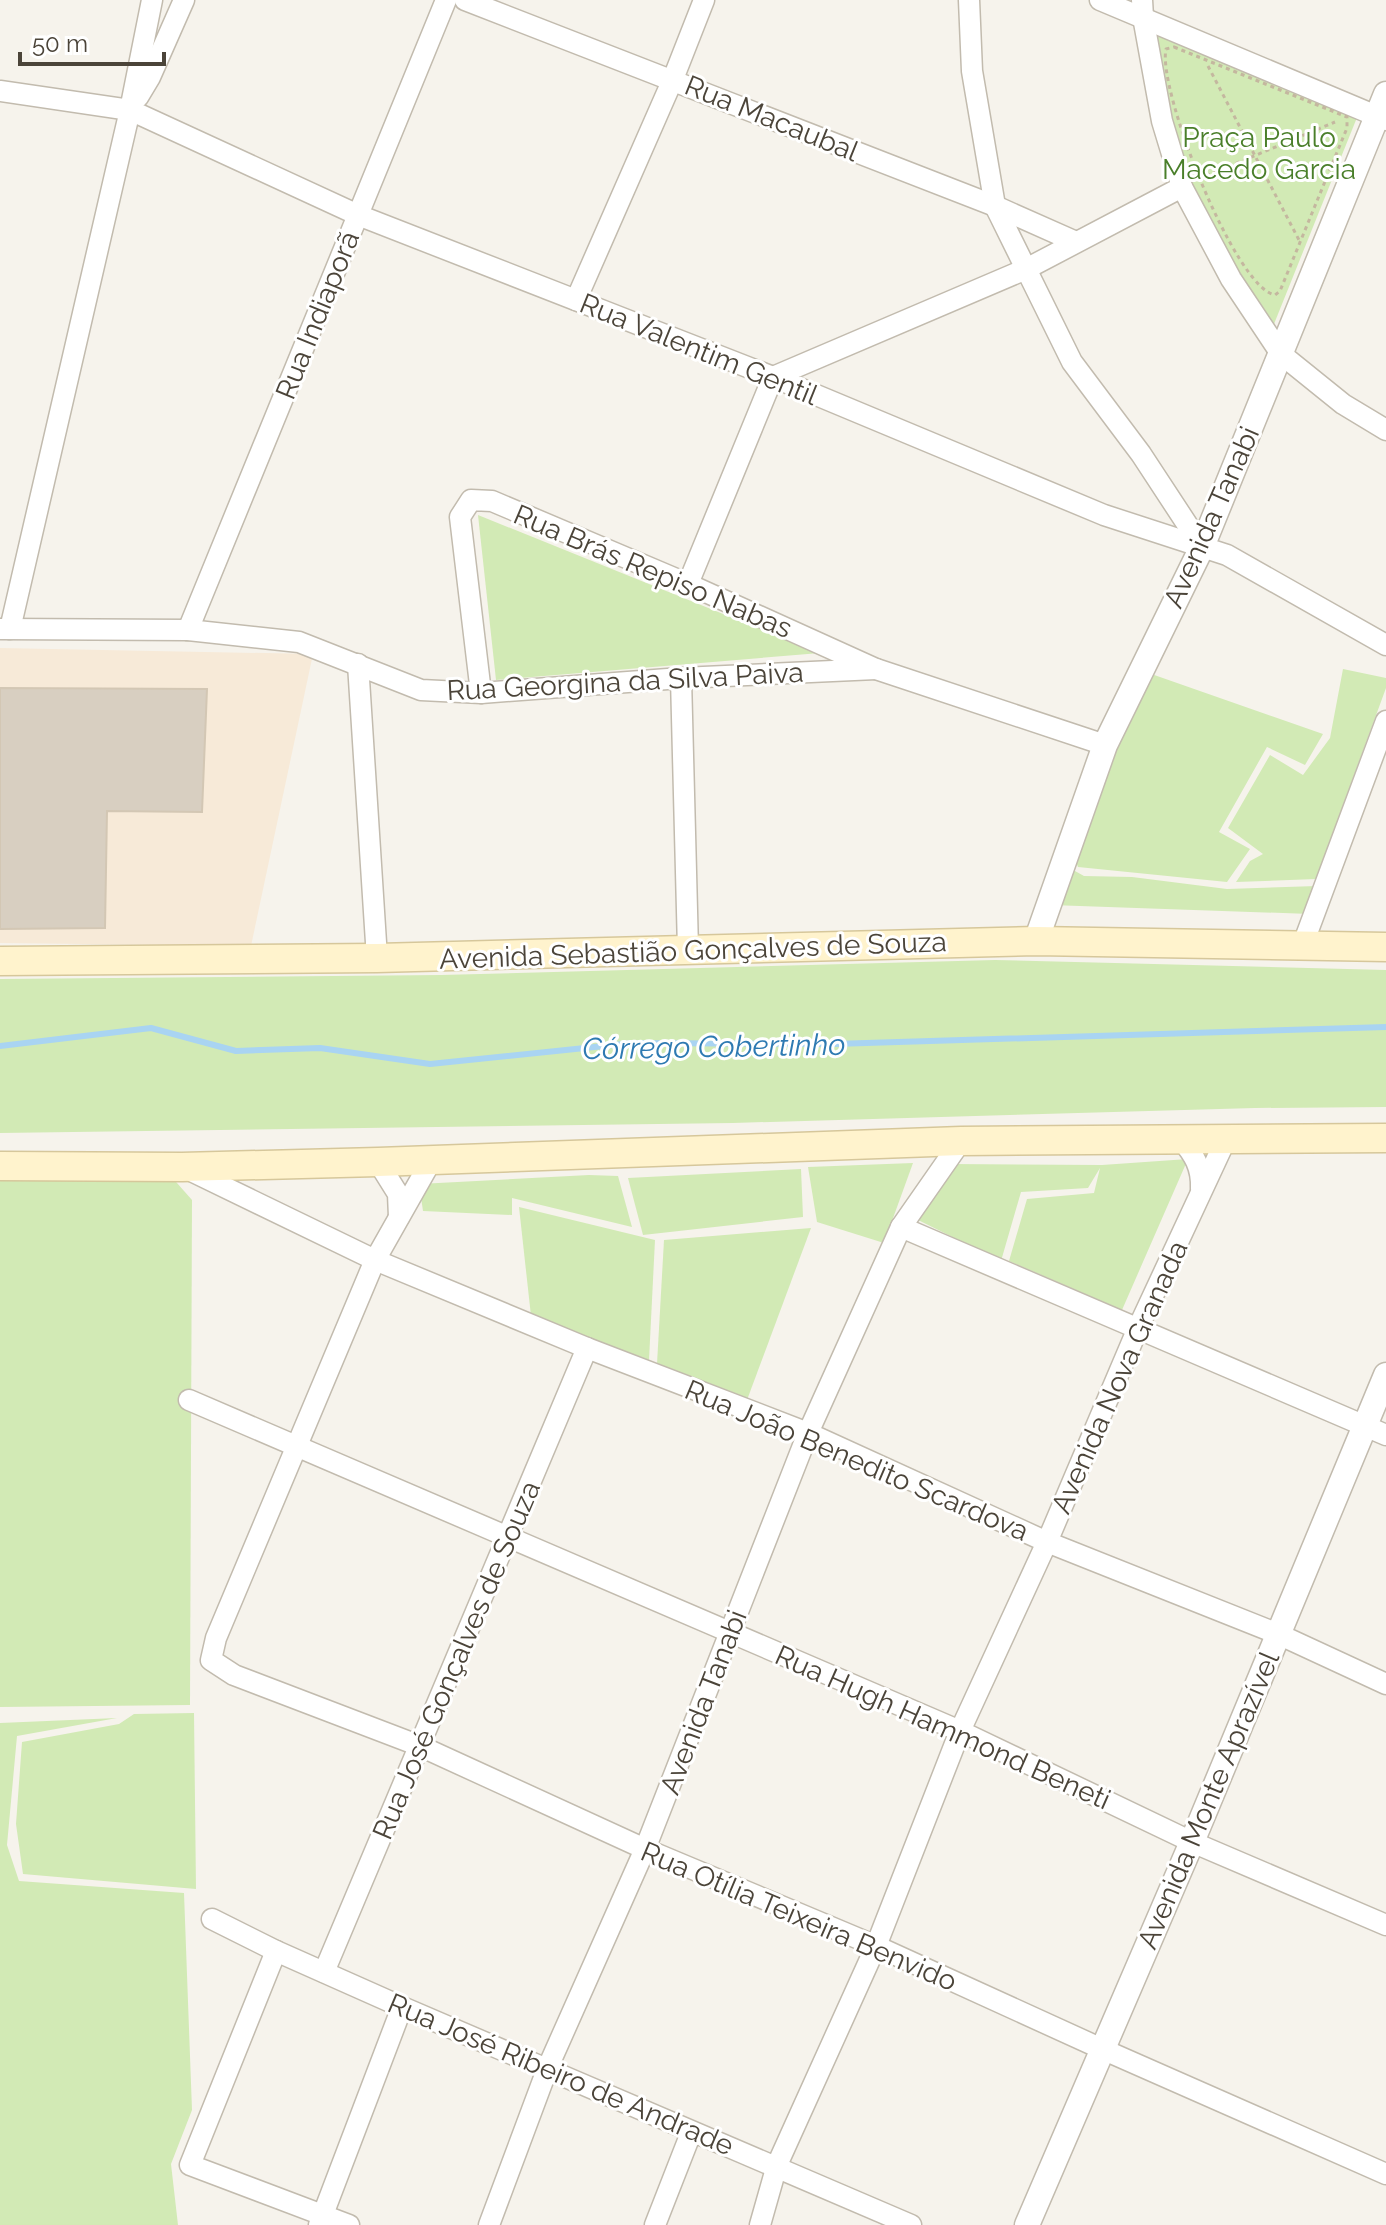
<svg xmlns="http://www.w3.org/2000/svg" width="1386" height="2225" viewBox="0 0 1386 2225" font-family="Raleway,sans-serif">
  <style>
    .commercial { fill: #f7ead8 }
    .green { fill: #d2eab5 }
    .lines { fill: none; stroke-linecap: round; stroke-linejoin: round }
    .stream { stroke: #a9d4f2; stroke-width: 6 }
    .building { fill: #d8cfc1; stroke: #d3c7b4; stroke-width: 2 }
    .minor-casing { stroke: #c2bbae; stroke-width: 23 }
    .tertiary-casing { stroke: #c2bbae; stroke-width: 27 }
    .secondary-casing { stroke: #d6c79b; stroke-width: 31 }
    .path { stroke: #c4b79f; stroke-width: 3; stroke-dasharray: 4 4; stroke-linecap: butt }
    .minor { stroke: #fff; stroke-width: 20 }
    .tertiary { stroke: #fff; stroke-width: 24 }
    .secondary { stroke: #fff3cd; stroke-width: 28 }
    .labels { text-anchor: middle; stroke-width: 6; stroke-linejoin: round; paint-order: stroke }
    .street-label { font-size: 28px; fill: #4b4439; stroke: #fff }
    .park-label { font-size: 28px; fill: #4a7f2a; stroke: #fff }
    .water-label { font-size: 30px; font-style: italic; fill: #2e7ab2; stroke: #fff }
  </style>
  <rect width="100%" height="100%" fill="#f6f3ec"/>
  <path class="commercial" d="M0 648 313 654 251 946 0 943Z"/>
  <g class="green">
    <path d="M1151 27 1360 110 1272 329 1185 185Z"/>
    <path d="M478 515 820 653 496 680Z"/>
    <path d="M1343 669 1386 678V688L1316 879 1236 882 1250 861 1263 854 1228 828 1270 755 1303 775 1330 738Z"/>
    <path d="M1140 670 1323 734 1305 765 1267 747 1219 832 1250 849 1227 882 1078 867 1074 857Z"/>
    <path d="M1066 866 1084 876 1132 877 1227 889 1317 886 1310 914 1051 905Z"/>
    <path d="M995 960 1386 970V1107L1255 1108 733 1123 0 1133V979L441 975Z"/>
    <path d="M1188 1159 1122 1310 1009 1261 1027 1199 1094 1193 1100 1168 1088 1188 1021 1192 1001 1261 914 1218 950 1164 1102 1165Z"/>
    <path d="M913 1163 884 1243 817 1222 808 1167Z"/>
    <path d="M801 1169 803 1217 643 1235 628 1178Z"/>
    <path d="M169 1174 192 1200 190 1705 0 1707V1180Z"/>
    <path d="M589 1175 618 1176 632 1227 512 1198V1215L423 1211 419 1184Z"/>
    <path d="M519 1207 655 1240 649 1360 531 1316Z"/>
    <path d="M811 1228 747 1400 657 1364 664 1240Z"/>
    <path d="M194 1713 196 1889 23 1874 16 1824 22 1742 119 1724 134 1714Z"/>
    <path d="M117 1718 17 1736 7 1845 19 1881 184 1893 192 2110 171 2164 178 2225H0V1723Z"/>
  </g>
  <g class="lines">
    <path class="stream" d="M0 1046 151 1028 236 1051 320 1048 430 1064 633 1043 834 1044 1386 1027"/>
  </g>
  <path class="building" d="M0 688 207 689 202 812 107 811 105 928 0 929Z"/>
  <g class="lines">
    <g class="minor-casing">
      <g id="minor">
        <path d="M465 0 995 206 1076 242"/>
        <path d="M969 0 972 71 995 206 1072 362 1141 454 1202 547"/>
        <path d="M1100 0 1386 120"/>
        <path d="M1142 0 1143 17 1162 121 1182 187 1231 279 1281 354 1343 404 1386 430"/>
        <path d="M0 91 130 110 358 215 773 377 1104 515 1227 555 1386 645"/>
        <path d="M138 97 150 77 184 0"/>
        <path d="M576 300 673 79 704 0"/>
        <path d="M688 584 773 377 1026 269 1182 187"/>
        <path d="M0 629 188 630 299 642 421 690 481 693 681 678 876 669"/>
        <path d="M10 629 130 110 152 0"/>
        <path d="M188 630 446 0"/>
        <path d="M358 664 377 958"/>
        <path d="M681 678 688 949"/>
        <path d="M481 693 460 517 471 500 492 501 688 584 876 669 1105 745"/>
        <path d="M1303 944 1386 721"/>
        <path d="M1181 1139C1194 1155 1202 1167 1201 1189"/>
        <path d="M431 1161 375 1260 216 1638 211 1660 234 1675 420 1746 645 1849 876 1946 1102 2049 1386 2174"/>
        <path d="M378 1162 398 1194 399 1217"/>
        <path d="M185 1168 375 1260 587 1348 808 1433 1047 1542 1278 1634 1386 1684"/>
        <path d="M901 1227 1386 1435"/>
        <path d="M189 1400 960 1731 1192 1842 1386 1925"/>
        <path d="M212 1919 276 1951 402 2007 911 2225"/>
        <path d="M276 1951 190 2165 349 2225"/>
        <path d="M324 1972 587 1348"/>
        <path d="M319 2225 402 2007"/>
        <path d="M489 2225 548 2067 645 1849 808 1433 901 1227 961 1141"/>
        <path d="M655 2225 691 2133"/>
        <path d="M760 2225 777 2165 876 1946 960 1731 1047 1542 1138 1328 1226 1139"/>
      </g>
    </g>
    <g class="tertiary-casing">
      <g id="tertiary">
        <path d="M1036 941 1105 745 1202 547 1386 94"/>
        <path d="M1027 2225 1192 1842 1386 1375"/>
      </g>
    </g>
    <g class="secondary-casing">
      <g id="secondary">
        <path d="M0 961 377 958 1036 941 1386 947"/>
        <path d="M0 1166 182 1167 378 1162 961 1141 1386 1138"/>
      </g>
    </g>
    <g class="path">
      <path d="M1174 47 1347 117V128L1280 291 1275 295C1235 288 1157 89 1166 49Z"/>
      <path d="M1208 66 1299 240"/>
      <path d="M1199 179 1335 122"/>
    </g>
    <use href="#minor" class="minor"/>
    <use href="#tertiary" class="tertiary"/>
    <use href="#secondary" class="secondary"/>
  </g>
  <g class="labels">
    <g class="street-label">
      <text transform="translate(772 118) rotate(22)" y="10">Rua Macaubal</text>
      <text transform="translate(317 315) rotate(-68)" y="10">Rua Indiaporã</text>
      <text transform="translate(699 349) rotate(22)" y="10">Rua Valentim Gentil</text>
      <text transform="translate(1211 517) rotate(-66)" y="10">Avenida Tanabi</text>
      <text transform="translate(653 571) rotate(23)" y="10">Rua Brás Repiso Nabas</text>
      <text transform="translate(625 681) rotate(-3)" y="10">Rua Georgina da Silva Paiva</text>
      <text transform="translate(693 950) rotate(-2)" y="10">Avenida Sebastião Gonçalves de Souza</text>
      <text transform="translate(1119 1377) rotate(-66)" y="10">Avenida Nova Granada</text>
      <text transform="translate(857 1460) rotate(23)" y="10">Rua João Benedito Scardova</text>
      <text transform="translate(456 1660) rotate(-67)" y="10">Rua José Gonçalves de Souza</text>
      <text transform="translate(703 1702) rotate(-69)" y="10">Avenida Tanabi</text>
      <text transform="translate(943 1727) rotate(24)" y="10">Rua Hugh Hammond Beneti</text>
      <text transform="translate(1208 1800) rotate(-67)" y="10">Avenida Monte Aprazível</text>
      <text transform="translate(799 1916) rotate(23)" y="10">Rua Otília Teixeira Benvido</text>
      <text transform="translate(561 2074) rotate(23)" y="10">Rua José Ribeiro de Andrade</text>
    </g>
    <g class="park-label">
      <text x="1259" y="147">Praça Paulo<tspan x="1259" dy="32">Macedo Garcia</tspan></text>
    </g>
    <g class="water-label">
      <text transform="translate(714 1047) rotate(-1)" y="10">Córrego Cobertinho</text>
    </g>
  </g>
  <path d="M20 52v12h144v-12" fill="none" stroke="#4b4439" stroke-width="4"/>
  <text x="32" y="52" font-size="24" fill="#4b4439" stroke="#ffffff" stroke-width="6" paint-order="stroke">50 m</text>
</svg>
